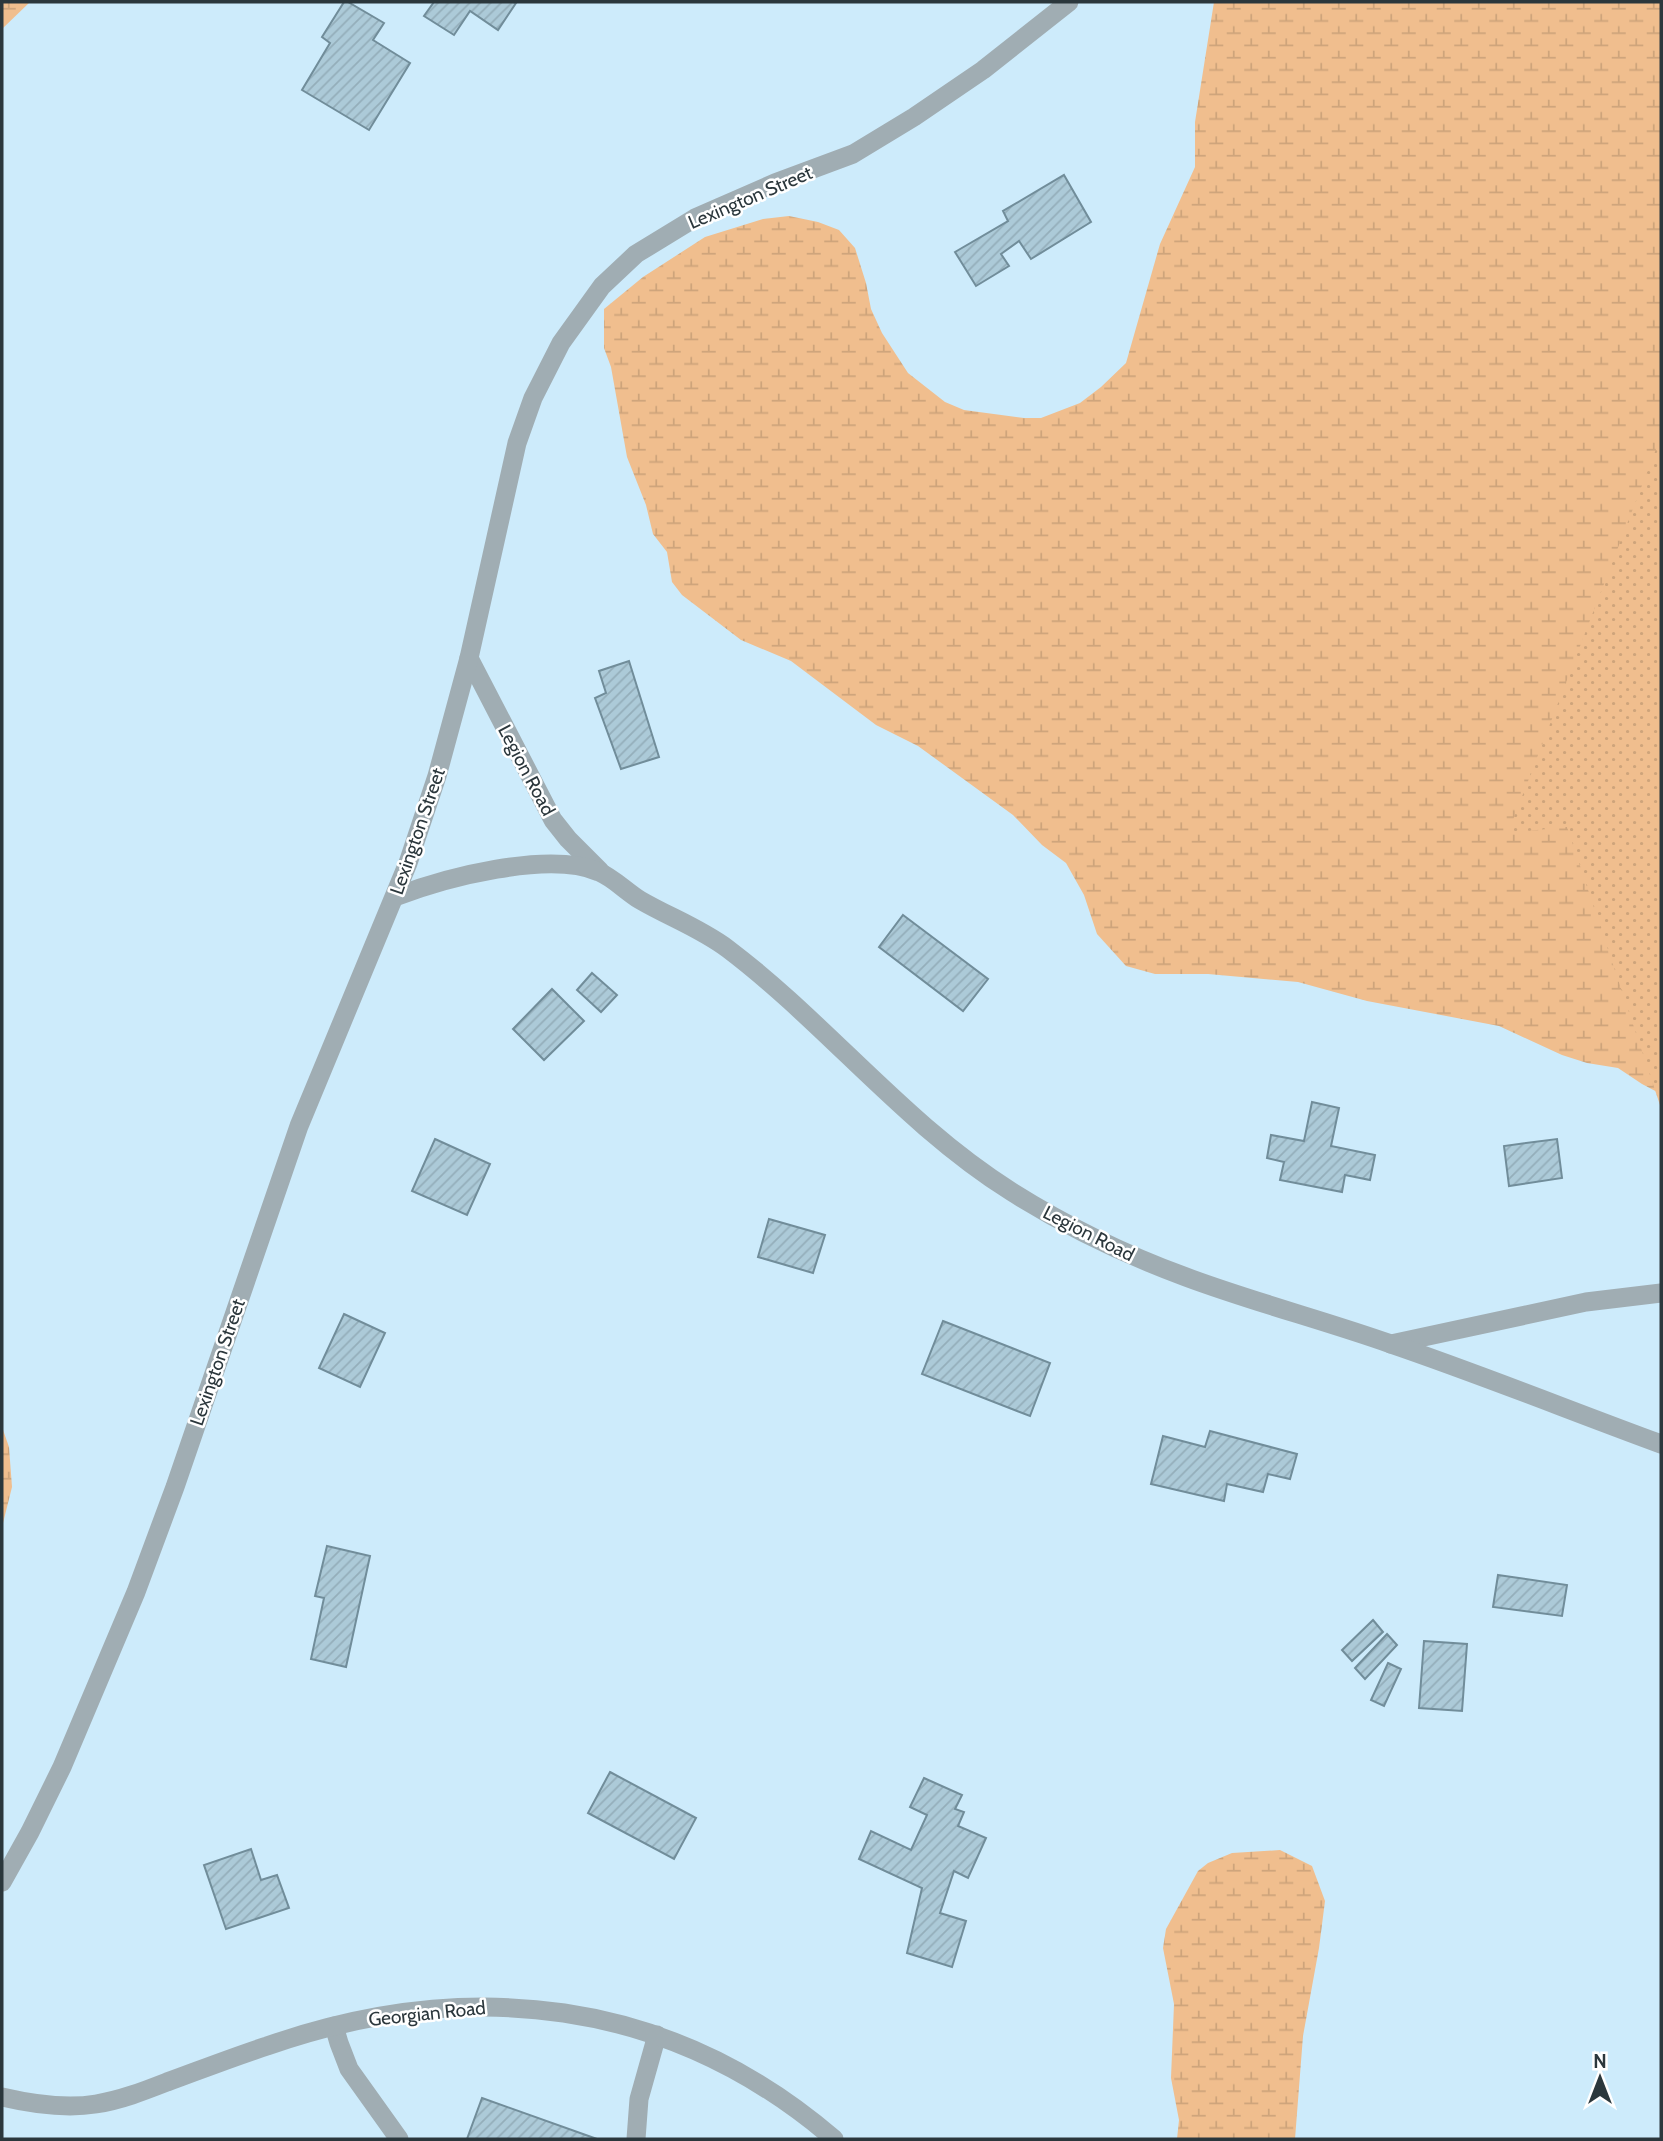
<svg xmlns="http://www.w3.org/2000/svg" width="1663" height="2141" viewBox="0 0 1663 2141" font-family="Cabin,sans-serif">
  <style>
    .wetland { fill: url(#wetland-marsh) }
    .park { fill: url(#park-dots) }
    .building { fill: url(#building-hatch); stroke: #718d9a; stroke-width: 2 }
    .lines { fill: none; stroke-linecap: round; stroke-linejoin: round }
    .service { stroke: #a0adb3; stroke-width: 19 }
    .minor { stroke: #a0adb3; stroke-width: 19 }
    .tertiary { stroke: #a0adb3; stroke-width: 19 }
    .labels { text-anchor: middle; stroke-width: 5; stroke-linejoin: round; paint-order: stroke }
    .street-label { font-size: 19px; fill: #2b373c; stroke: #fff }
  </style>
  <defs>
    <pattern id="wetland-marsh" width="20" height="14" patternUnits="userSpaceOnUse" patternTransform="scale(1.75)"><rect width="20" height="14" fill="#f0be8e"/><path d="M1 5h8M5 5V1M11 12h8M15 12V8" fill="none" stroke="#cea47b"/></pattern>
    <pattern id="park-dots" width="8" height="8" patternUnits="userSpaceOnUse" patternTransform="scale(1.75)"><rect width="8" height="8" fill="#f0be8e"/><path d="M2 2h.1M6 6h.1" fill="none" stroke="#cea47b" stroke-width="1.8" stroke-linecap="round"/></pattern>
    <pattern id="building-hatch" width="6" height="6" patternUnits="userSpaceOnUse" patternTransform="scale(1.75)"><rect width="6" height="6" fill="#accad8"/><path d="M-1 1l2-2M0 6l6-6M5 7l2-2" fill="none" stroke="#94aeba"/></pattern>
  </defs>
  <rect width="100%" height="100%" fill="#cdebfb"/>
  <g class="wetland">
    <path d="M2 2H30L2 29Z"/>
    <path d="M1214 2H1661V1094L1642 1084 1618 1068 1587 1063 1562 1055 1499 1026 1367 1001 1298 982 1208 974H1155L1126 966 1097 934 1084 895 1066 863 1042 845 1013 815 918 746 876 725 791 661 741 640 682 595 672 582 667 552 653 534 646 505 627 457 611 367 604 348V309L643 277 705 237 763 219 789 216 818 222 839 230 855 248 866 283 871 309 882 333 908 373 945 402 964 410 1024 418H1041L1080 403 1101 387 1126 363 1160 244 1195 167V122Z"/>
    <path d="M2 1427 9 1447 12 1487 2 1527Z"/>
    <path d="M1280 1850 1312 1866 1325 1901 1319 1948 1303 2036 1295 2139H1177L1179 2120 1171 2078 1174 2004 1163 1948 1166 1929 1198 1871 1208 1863 1232 1853Z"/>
  </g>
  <path class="park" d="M1661 436V1108L1567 827 1508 833Z"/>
  <g class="building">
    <path d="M344 2H348L384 23 373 40 410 63 369 130 302 90 330 43 322 37Z"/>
    <path d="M434 2H513L516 3 498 30 470 11 454 35 424 16Z"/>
    <path d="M1064 175 1091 222 1031 259 1019 241 1001 254 1009 266 976 286 955 252 1008 221 1003 211Z"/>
    <path d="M629 661 659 757 621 769 595 698 606 693 599 671Z"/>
    <path d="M903 915 988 979 963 1011 879 947Z"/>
    <path d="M592 973 617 995 601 1012 577 990Z"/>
    <path d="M552 989 584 1021 544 1060 513 1029Z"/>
    <path d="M1312 1102 1339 1108 1331 1146 1375 1155 1370 1180 1345 1175 1342 1192 1280 1180 1284 1162 1267 1158 1271 1135 1304 1141Z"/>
    <path d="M435 1139 490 1164 467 1215 412 1191Z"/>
    <path d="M1557 1139 1562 1178 1509 1186 1504 1146Z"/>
    <path d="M769 1219 825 1235 813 1273 758 1257Z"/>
    <path d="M344 1314 385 1333 360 1387 319 1368Z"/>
    <path d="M943 1321 1050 1363 1030 1416 922 1374Z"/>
    <path d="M1210 1431 1297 1454 1290 1479 1268 1474 1263 1492 1227 1484 1224 1501 1151 1484 1163 1436 1205 1447Z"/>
    <path d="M327 1546 370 1556 346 1667 311 1659 324 1598 315 1596Z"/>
    <path d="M1498 1575 1567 1585 1562 1616 1493 1607Z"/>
    <path d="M1373 1620 1383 1632 1352 1661 1342 1650Z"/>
    <path d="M1387 1634 1397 1645 1365 1679 1355 1668Z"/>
    <path d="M1424 1641 1467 1644 1462 1711 1419 1708Z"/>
    <path d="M1388 1663 1401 1669 1384 1706 1371 1700Z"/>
    <path d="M610 1772 696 1818 674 1859 588 1813Z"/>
    <path d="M924 1778 962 1795 955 1809 964 1812 958 1826 986 1838 968 1878 954 1871 940 1913 966 1921 952 1967 907 1953 922 1888 859 1859 871 1831 911 1850 927 1815 910 1807Z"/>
    <path d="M251 1849 261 1880 277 1875 289 1908 226 1929 204 1865Z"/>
    <path d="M482 2098 597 2139H467Z"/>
  </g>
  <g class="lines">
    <g class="service">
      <path d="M1391 1344 1586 1302 1661 1293"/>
      <path d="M334 2026 339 2043 349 2069 399 2139"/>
      <path d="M636 2139 639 2099 657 2035"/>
    </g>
    <g class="minor">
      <path d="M469 658 553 820 568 839 600 871"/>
      <path d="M395 897C444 878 549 850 599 872 612 877 627 892 640 900 669 917 700 928 728 949 827 1024 905 1125 1012 1192 1066 1226 1126 1255 1186 1277 1253 1302 1323 1320 1391 1344 1482 1375 1571 1411 1661 1444"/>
      <path d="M2 2097C32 2104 66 2109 96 2104 121 2100 144 2091 167 2082 200 2070 233 2057 267 2046 468 1976 669 1997 834 2139"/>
    </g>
    <path class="tertiary" d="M2 1882 30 1832 62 1767 136 1592 175 1487 299 1126 408 863 437 776 469 658 517 443 533 398 561 343 602 286 636 254 695 218 775 183 853 154 914 117 983 70 1069 2"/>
  </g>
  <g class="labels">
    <g class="street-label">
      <text transform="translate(750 197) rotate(-23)" y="7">Lexington Street</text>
      <text transform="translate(527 770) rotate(62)" y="7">Legion Road</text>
      <text transform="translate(417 831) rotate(-71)" y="7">Lexington Street</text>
      <text transform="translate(1089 1233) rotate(27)" y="7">Legion Road</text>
      <text transform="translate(217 1362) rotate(-71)" y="7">Lexington Street</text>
      <text transform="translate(427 2013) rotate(-6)" y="7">Georgian Road</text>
    </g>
  </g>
  <rect width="1663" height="2141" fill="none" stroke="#2b373c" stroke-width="7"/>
  <g transform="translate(1600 2078)" stroke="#ffffff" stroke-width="5" paint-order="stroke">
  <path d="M0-5L12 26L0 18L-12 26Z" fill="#2b373c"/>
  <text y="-10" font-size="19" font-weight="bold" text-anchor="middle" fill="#2b373c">N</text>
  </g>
</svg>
